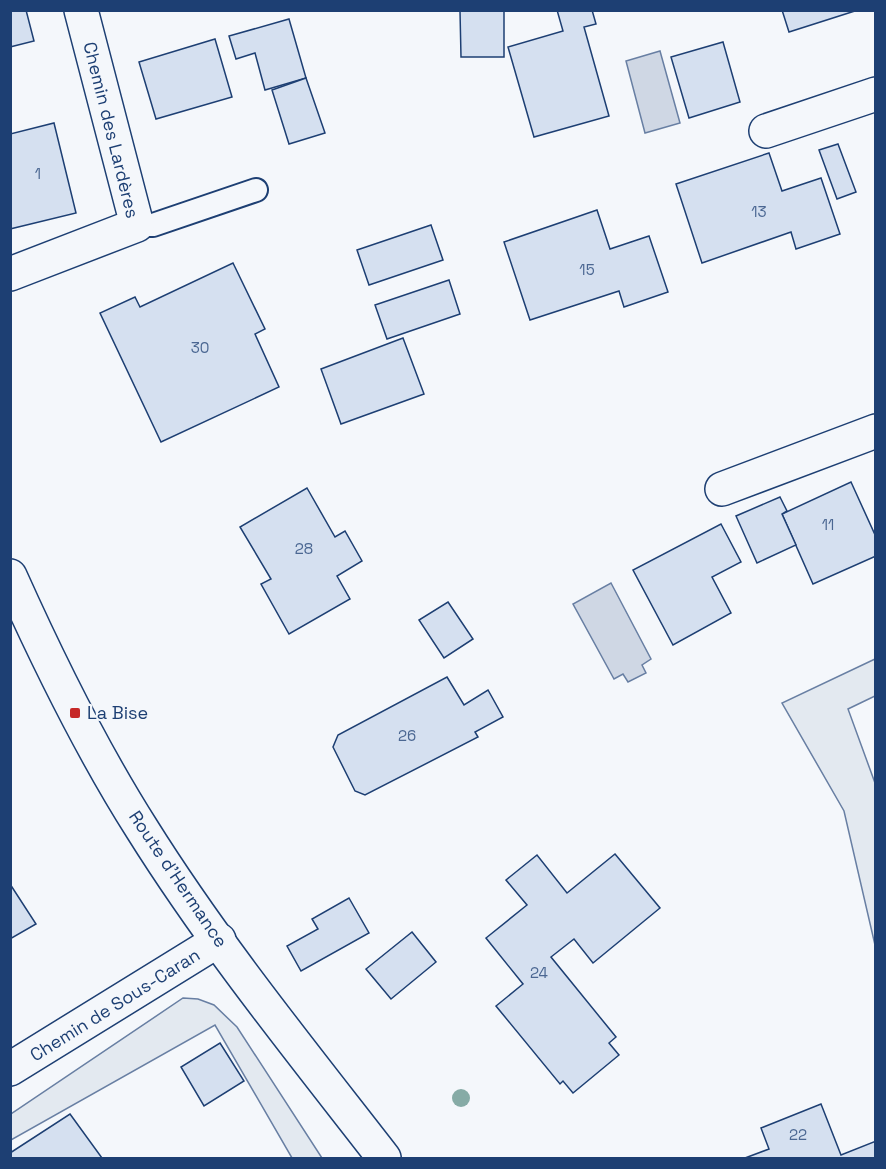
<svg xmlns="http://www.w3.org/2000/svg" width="886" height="1169" viewBox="0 0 886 1169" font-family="'Space Grotesk',sans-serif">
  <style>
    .green { fill: #e3e9f0; stroke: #687fa3; stroke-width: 1.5 }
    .water { fill: #cfd7e4; stroke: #687fa3; stroke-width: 1.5 }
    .building { fill: #d5e0f0; stroke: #1d3f73; stroke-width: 1.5 }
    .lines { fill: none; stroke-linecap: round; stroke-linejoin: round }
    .service-casing { stroke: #1d3f73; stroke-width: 26 }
    .minor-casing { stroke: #1d3f73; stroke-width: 36 }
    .secondary-casing { stroke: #1d3f73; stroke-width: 36 }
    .service { stroke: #f4f7fb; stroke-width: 22 }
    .minor { stroke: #f4f7fb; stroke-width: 33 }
    .secondary { stroke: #f4f7fb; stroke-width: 33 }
    .tree { fill: #86aba6 }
    .poi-dot { fill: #c62828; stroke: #f4f7fb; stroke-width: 2 }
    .labels { text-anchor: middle; stroke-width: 4.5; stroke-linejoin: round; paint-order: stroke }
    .number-label { font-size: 15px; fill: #4b6792 }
    .street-label { font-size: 18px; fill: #1d3f73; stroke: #f4f7fb }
    .poi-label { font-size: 18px; fill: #1d3f73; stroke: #f4f7fb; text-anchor: start }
  </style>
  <rect width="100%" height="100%" fill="#f4f7fb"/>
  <g class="green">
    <path d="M875 659V696L848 709 875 783V945L844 811 782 703Z"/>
    <path d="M183 998 198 999 214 1005 237 1027 322 1158H292L215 1025 11 1140V1114Z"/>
  </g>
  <g class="water">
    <path d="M660 51 680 123 645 133 626 61Z"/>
    <path d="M611 583 651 659 642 665 646 673 628 682 623 674 614 679 573 604Z"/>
  </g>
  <g class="building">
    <path d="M10 10H26L34 41 10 47Z"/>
    <path d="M557 10H592L596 24 584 27 609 116 534 137 508 47 563 31Z"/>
    <path d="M782 10H858L789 32Z"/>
    <path d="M460 11H504V57H461Z"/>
    <path d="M289 19 306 78 265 90 255 53 236 59 229 36Z"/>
    <path d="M215 39 232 97 156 119 139 62Z"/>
    <path d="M723 42 740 102 689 118 671 57Z"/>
    <path d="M306 78 325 133 289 144 272 90Z"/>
    <path d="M54 123 76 213 10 229V134Z"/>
    <path d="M838 144 856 192 837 199 819 150Z"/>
    <path d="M769 153 782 191 821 178 840 234 796 249 791 232 702 263 676 184Z"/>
    <path d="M597 210 610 249 649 236 668 292 624 307 619 291 530 320 504 242Z"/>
    <path d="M431 225 443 260 369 285 357 250Z"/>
    <path d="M233 263 265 329 255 334 279 387 161 442 100 313 135 297 140 307Z"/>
    <path d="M449 280 460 314 387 339 375 305Z"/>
    <path d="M403 338 424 394 341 424 321 369Z"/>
    <path d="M851 482 876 537V556L813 584 782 514Z"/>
    <path d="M307 488 335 537 345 531 362 561 337 576 350 599 289 634 261 584 271 579 240 527Z"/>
    <path d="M780 497 787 511 782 514 796 545 757 563 736 516Z"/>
    <path d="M721 524 741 562 712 577 731 613 673 645 633 570Z"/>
    <path d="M448 602 473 639 444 658 419 620Z"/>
    <path d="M447 677 464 705 488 690 503 717 475 732 478 737 365 795 355 791 333 747 338 735Z"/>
    <path d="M615 854 660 908 593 963 574 939 551 957 616 1037 609 1043 619 1055 573 1093 563 1081 560 1084 496 1006 523 984 486 938 527 905 506 880 537 855 567 893Z"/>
    <path d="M10 884 36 924 10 939Z"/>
    <path d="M349 898 369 933 301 971 287 946 318 929 312 919Z"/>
    <path d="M412 932 436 962 391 999 366 969Z"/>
    <path d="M220 1043 244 1081 204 1106 181 1067Z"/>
    <path d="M821 1104 841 1155 876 1141V1158H745L769 1149 761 1128Z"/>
    <path d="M70 1114 102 1158H10V1153Z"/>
  </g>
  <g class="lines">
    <g class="service-casing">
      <path id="service" d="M137 225H153L256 190"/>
    </g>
    <g class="minor-casing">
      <g id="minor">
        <path d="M766 131 876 94"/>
        <path d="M10 274 137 225 81 10"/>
        <path d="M722 489 876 431"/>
        <path d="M10 1069 219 940"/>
      </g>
    </g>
    <g class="secondary-casing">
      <path id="secondary" d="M10 576C49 663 91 749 142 829 214 944 301 1051 384 1158"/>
    </g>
    <use href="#service" class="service"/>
    <use href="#minor" class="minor"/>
    <use href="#secondary" class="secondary"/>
  </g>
  <circle class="tree" cx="461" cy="1098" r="9"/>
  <rect class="poi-dot" x="69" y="707" width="12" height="12" rx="3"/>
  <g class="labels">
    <g class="number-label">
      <text x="38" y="179">1</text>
      <text x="759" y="217">13</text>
      <text x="587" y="275">15</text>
      <text x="200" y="353">30</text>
      <text x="828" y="530">11</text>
      <text x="304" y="554">28</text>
      <text x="407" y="741">26</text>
      <text x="539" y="978">24</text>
      <text x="798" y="1140">22</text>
    </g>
    <g class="street-label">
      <text transform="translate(111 130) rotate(76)" y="6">Chemin des Lardères</text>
      <text transform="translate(178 879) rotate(56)" y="6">Route d'Hermance</text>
      <text transform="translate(115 1005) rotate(-32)" y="6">Chemin de Sous-Caran</text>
    </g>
    <g class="poi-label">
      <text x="87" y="719">La Bise</text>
    </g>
  </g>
  <rect width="886" height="1169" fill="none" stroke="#1d3f73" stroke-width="24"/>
</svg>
